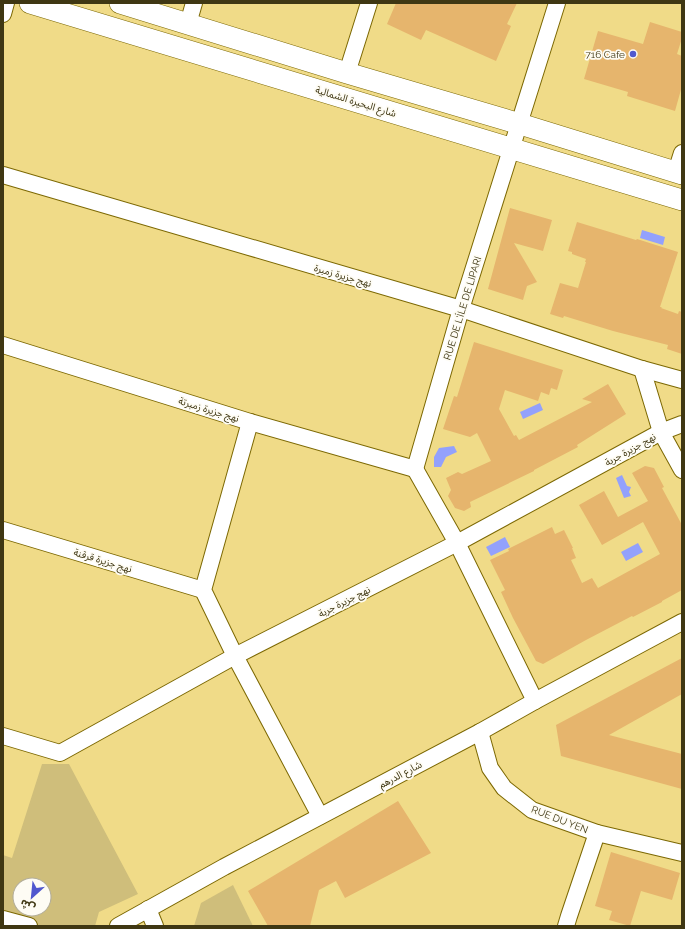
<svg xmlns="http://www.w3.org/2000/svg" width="685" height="929" viewBox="0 0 685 929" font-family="Raleway,'Noto Sans Arabic',sans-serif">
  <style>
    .green { fill: #cfbe7b; fill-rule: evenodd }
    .water { fill: #93a1fc }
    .building { fill: #e6b56d }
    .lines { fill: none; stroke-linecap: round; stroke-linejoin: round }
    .minor-casing { stroke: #7c6803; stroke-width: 18 }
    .major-casing { stroke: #7c6803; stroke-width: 22 }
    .minor { stroke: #fff; stroke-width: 16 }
    .major { stroke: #fff; stroke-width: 21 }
    .poi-dot { fill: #5158ce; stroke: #fefcf4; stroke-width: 1.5 }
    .labels { text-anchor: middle; stroke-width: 3.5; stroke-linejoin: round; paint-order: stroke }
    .poi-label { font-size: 10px; fill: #3f3713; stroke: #fefcf4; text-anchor: end }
    .street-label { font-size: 10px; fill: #3f3713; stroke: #fefcf4 }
  </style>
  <rect width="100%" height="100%" fill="#f0db88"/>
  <g class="green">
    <path d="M42 764H69L138 894 99 912 95 926H3V855L12 858ZM20 885H44V909H20Z"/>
    <path d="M233 885 253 926H194L201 903Z"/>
  </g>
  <g class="water">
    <path d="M642 230 665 237 663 245 640 238Z"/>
    <path d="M540 403 543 410 523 419 520 412Z"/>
    <path d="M454 446 457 452 446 457 441 467H434V457L439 448Z"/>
    <path d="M622 475 627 486 631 487 629 492 631 496 624 498 616 478Z"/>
    <path d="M505 537 510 547 491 556 486 547Z"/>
    <path d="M638 543 643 552 626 561 621 552Z"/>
  </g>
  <g class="building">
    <path d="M396 3H517L507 24 511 26 496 61 426 30 421 40 387 24Z"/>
    <path d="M650 22 682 32V38L677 54 682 56V86L675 111 627 96 628 92 584 79 598 31 643 44Z"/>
    <path d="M510 208 552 220 543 251 514 243 537 282 527 286 523 300 488 289Z"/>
    <path d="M577 222 636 240 637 239 678 252 660 307H662L661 308 678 314 679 311 682 312V354L667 349 668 345 613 331 564 316 563 318 550 314 560 283 578 288 586 262H585L586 259 572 254V252L568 251Z"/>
    <path d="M474 342 563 370 557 390 551 388 549 395 541 392 538 401 505 390 499 409 514 436 516 435 519 440 592 402 582 399 608 384 626 414 577 445 578 447 534 470V471L470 502 471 507 464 511 455 508 448 496 451 490 446 478 458 472 462 474 491 461 477 433 470 437 443 429 454 396 457 397Z"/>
    <path d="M645 466 654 468 664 487 662 488 682 525V590L662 601V602L633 617 632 616 586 640 543 664 536 661 513 618 501 592 505 590 490 560 509 551 508 549 552 527 555 534 564 530 573 548H572L576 558 571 560 582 583 592 578 598 588 660 554 643 522 602 545 579 505 604 491 618 517 648 501 632 473Z"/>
    <path d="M682 658V694L609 735 682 754V789L561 756 556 725Z"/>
    <path d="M398 801 431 853 345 898 336 881 319 890 310 926H268L248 891Z"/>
    <path d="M611 852 680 873 672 900 641 891 630 926 609 920 612 911 595 906Z"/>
  </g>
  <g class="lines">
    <g class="minor-casing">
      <g id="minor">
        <path d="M3 14 6 3"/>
        <path d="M188 24 194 3"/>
        <path d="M347 73 369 3"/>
        <path d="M676 172 682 153"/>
        <path d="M3 175 461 309 642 369 682 380"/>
        <path d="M3 345 250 422 415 469"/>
        <path d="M642 369 661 432 682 470"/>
        <path d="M250 422 203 590 235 656 320 816"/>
        <path d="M415 469 461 309 557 3"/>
        <path d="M415 469 457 543 535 701"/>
        <path d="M3 530 203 590"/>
        <path d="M480 732 490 768 504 788 532 810 597 833 682 853"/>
        <path d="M3 736 60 753 235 656 457 543 661 432 682 424"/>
        <path d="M148 909 155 926"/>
        <path d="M3 919 29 926"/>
        <path d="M118 926 224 867 480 732 535 701 682 622"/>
        <path d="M566 926 569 916 597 833"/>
      </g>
    </g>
    <g class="major-casing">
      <g id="major">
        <path d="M30 3 682 200"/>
        <path d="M120 3 347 73 520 124 682 174"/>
      </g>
    </g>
    <use href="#minor" class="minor"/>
    <use href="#major" class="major"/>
  </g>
  <circle class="poi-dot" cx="633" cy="54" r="4"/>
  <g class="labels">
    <g class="poi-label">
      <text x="625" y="58">716 Cafe</text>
    </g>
    <g class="street-label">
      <text transform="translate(356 101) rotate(17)" y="4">شارع البحيرة الشمالية</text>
      <text transform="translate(343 275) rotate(16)" y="4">نهج جزيرة زمبرة</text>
      <text transform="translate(462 308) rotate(-73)" y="4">RUE DE L'ÎLE DE LIPARI</text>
      <text transform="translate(209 409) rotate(17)" y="4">نهج جزيرة زمبرتة</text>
      <text transform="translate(630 449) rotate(-29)" y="4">نهج جزيرة جربة</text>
      <text transform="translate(103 560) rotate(17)" y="4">نهج جزيرة قرقنة</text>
      <text transform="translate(344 601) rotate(-27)" y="4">نهج جزيرة جربة</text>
      <text transform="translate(400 774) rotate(-28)" y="4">شارع الدرهم</text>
      <text transform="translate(560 819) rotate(21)" y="4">RUE DU YEN</text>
    </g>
  </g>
  <rect width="685" height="929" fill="none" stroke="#3f3713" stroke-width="8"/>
  <g transform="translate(32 897) rotate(207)"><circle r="19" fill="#fefcf4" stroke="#b2ad9a"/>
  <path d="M0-3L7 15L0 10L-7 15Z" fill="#5158ce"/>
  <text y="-6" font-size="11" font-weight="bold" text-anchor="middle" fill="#3f3713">ش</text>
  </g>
</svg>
